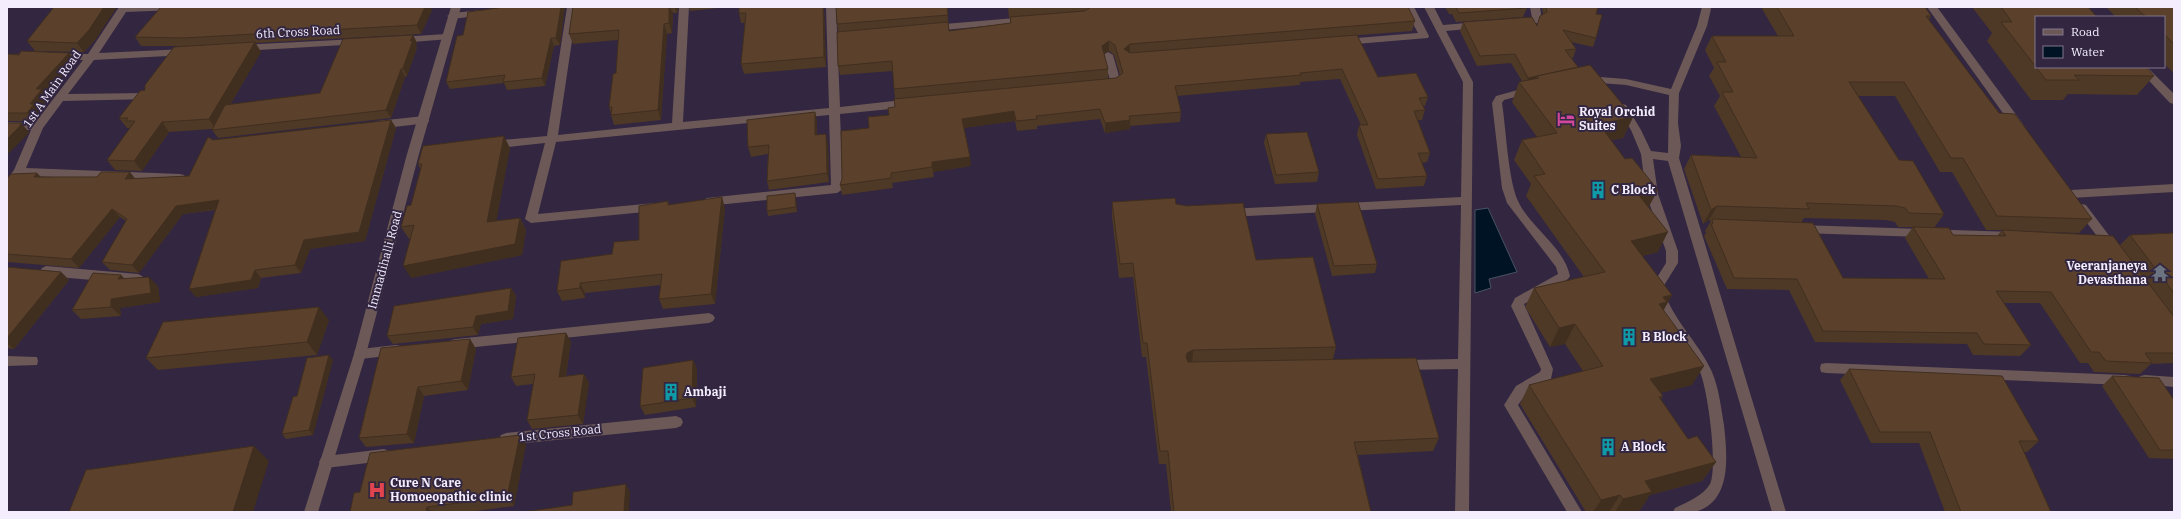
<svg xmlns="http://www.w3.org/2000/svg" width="2181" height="519" viewBox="0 0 2181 519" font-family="'IBM Plex Serif',serif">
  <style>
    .water { fill: #001324; stroke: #495465 }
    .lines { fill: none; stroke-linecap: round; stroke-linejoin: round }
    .service { fill: #6c5856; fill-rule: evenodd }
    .minor { fill: #6c5856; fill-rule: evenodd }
    .tertiary { fill: #6c5856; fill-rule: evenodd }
    .wall { fill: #4e3826; fill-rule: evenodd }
    .shaded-wall { fill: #402e1f }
    .building { fill: #5b412c; stroke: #402e1f }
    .labels { text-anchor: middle; stroke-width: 4; stroke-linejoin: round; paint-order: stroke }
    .street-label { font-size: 12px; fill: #f4edfe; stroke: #322640 }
    .poi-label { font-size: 12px; font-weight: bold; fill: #f4edfe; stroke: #322640; text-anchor: start }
  </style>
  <rect width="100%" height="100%" fill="#322640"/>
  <path class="water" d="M1488 208 1517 272 1489 279 1491 288 1475 293V210Z"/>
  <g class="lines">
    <path class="service" d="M424 116 428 117 429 120 428 123 377 129 372 125 377 121Z"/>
    <g class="minor">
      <path d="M119 7H181L176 10 126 12 99 53 186 49 191 52 186 55 94 60 68 94 147 93 151 95 152 97 151 99 63 101 43 128 26 168 180 174 184 175 186 178 184 181 22 176 11 190 7 191V179L14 170 31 130H7V122L35 123 83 60 56 59 52 58V54H88Z"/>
      <path d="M567 7H577L558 135 672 123 679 7H689L683 122 829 108 826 7H836L840 107 911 99 916 103 911 107 840 114 843 189 837 193 707 206 701 202 707 198 831 185 829 115 556 142 538 214 655 203 661 207 655 211 531 223 525 219 545 143 491 149 485 145 491 141 547 136Z"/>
      <path d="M1404 7H1414L1429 36 1428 38 1344 45 1339 42 1344 39 1418 33Z"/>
      <path d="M1424 7H1434L1443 25 1478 22 1483 25 1478 28 1446 31 1473 82 1469 512H1455L1458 369 1403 370 1398 369 1397 365 1398 361 1403 360 1458 359 1461 205 1229 217 1223 213 1229 209 1461 197 1463 82Z"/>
      <path d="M1530 7H1540L1542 21 1541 23 1515 24V20L1532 18Z"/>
      <path d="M1702 7H1710L1711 9 1707 26 1679 93 1678 123 1681 146 1679 158 1786 512H1772L1668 161 1653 159 1658 194 1678 251V263L1663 287C1671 319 1699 342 1712 372 1719 388 1721 408 1724 425 1727 454 1733 503 1694 512 1688 513 1679 512 1673 512L1675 508C1687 502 1703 496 1710 484 1718 466 1708 391 1700 372 1687 344 1664 320 1652 291L1651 287 1666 263V251L1646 194 1641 154 1631 130 1617 108 1622 104 1626 105 1641 130 1651 151 1668 153 1669 95 1626 85 1587 82 1582 79 1587 76 1626 79 1671 89 1697 26Z"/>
      <path d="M1927 7H1937L2023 124 2024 127 2023 130H2015Z"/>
      <path d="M483 10 486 11V15L452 19 447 16 452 13Z"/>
      <path d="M1026 17 1031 20 1030 22 933 31 928 28 933 25Z"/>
      <path d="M446 34 451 37 450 39 400 43 395 40 400 37Z"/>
      <path d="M357 39 362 42 361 44 242 51 237 48 242 45Z"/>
      <path d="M1108 52 1113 55 1121 83C1117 88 1103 89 1099 84L1100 82 1110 80 1103 55Z"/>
      <path d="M2136 67H2147L2174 94V104L2170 103Z"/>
      <path d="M1529 87 1533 88 1534 90 1533 92 1504 100 1502 103C1506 128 1508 179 1518 201 1530 227 1564 247 1570 276L1568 279 1524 304 1553 369 1551 379 1526 394 1518 405 1582 512H1567L1504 405 1516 386 1540 372 1541 369 1511 306 1515 298 1558 274 1556 267 1507 203 1502 188 1492 103 1496 96Z"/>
      <path d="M2174 184V192L2071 198 2065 194 2071 190Z"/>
      <path d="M2082 204 2086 205 2117 246 2119 249 2117 252H2109L2078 211 2076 208 2078 205Z"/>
      <path d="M1800 225 2014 232 2020 236 2014 240 1800 233 1794 229Z"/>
      <path d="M46 266 138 274 142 276 144 279 142 282 138 284 46 276 42 274 40 271 42 268Z"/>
      <path d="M709 313 713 315 715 318 713 321 709 323 456 349 451 348 450 344 451 340 456 339Z"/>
      <path d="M396 345 401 346 402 350 401 354 396 355 360 359 355 358 354 354 355 350 360 349Z"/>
      <path d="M7 356 37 357 38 361 37 365 7 366Z"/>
      <path d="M1826 363 2125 375 2130 376 2132 380 2130 384 2125 385 1826 373 1821 372 1820 368 1821 364Z"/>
      <path d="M2145 375 2174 377V387L2140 384 2138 380 2140 376Z"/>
      <path d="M676 416 681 418 683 422 681 426 676 428 506 445 501 443 499 439 501 435 506 433Z"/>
      <path d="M384 449 389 451 391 455 389 459 384 461 326 468 321 466 319 462 321 458 326 456Z"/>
    </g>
    <path class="tertiary" d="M451 7H461L419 154 366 354 318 512H304L354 354 407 154Z"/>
  </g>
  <g class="wall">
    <path d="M479 7H492L480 8Z"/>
    <path d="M565 7 560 45 554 46 545 86 507 90 504 83 450 89 446 82 463 35Z"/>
    <path d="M573 7H679L677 13H673L672 33 667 34 661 120 614 125 611 115V113L609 107 616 73 618 40 573 44 569 34Z"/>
    <path d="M689 7H728L690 11Z"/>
    <path d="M824 7 826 67 744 74 741 64 745 23H741L739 13Z"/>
    <path d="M947 7 949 31 1010 23V18H1009L1008 7H1408L1415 21 1412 31 1284 41 1428 97 1425 106H1423L1425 110 1422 120H1418L1430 153 1427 162 1422 163 1427 176 1424 186 1376 189 1357 135 1359 125H1361L1340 79 1300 82V85L1177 96 1181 112 1180 122 1130 126V129L1105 133 1100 119 1037 126V129L1017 131 1015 121 964 128 971 166 933 172 934 177 892 183 893 188 842 195 840 185 869 128 889 115 895 107V99L894 89 893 71 840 75 838 66V31L837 24ZM1109 51 1114 55 1120 75 1116 78 1108 79V69L1104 54Z"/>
    <path d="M1445 7H1526L1527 8 1523 17 1456 22 1452 14H1449Z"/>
    <path d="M1542 7H1598L1596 14V38L1593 47 1571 42 1576 49 1573 58H1571L1578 67 1633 117 1623 138 1611 140 1649 207 1658 252 1642 256 1672 295 1663 310 1692 385 1660 393 1663 396 1661 399 1688 439 1716 462 1702 481 1650 495 1640 510 1631 512H1586L1520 404 1529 385 1583 371 1565 344 1550 347 1525 307 1534 288 1584 277 1526 196 1531 184 1514 160 1522 140 1537 137 1512 102 1519 82 1522 81 1511 63 1477 66 1460 31 1463 22 1537 25 1540 16 1543 14Z"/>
    <path d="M1763 7H1925L1931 16 1929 20 1999 113 2092 219 2079 233 2017 231 2120 245 2130 235 2174 233V363L2151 364 2140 374 2094 372 2088 363H2080L2040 303H2004L2031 345 2020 356 1973 355 1967 344 1815 342 1789 290 1727 289 1704 236 1706 233 1705 231 1711 221 1709 220 1703 224 1684 169 1691 155 1741 157 1714 106 1720 96 1709 76 1714 68 1705 50 1712 36H1778L1762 9ZM1858 96H1895L1940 172H1952L1986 230H2002L1997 236 1953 235 1934 228 1944 214 1899 160ZM1804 218 1886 220 1895 222 1898 227H1913L1905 238 1929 279 1843 278 1801 223Z"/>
    <path d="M1972 7H2088L2036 17 2154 76 2137 95 2068 94 2063 100H2031L1987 41 1992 33Z"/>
    <path d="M2106 7H2174V73L2164 64V17H2116Z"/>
    <path d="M432 10 421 34 255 43 261 52 230 105 320 93 413 35 417 43 416 46 417 48 407 76 405 77 391 118 218 138 212 130V129L169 132 142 171 115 170 107 160 130 128H127L119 118 145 90 182 46H141L135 37Z"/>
    <path d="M96 39 84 52 35 51 27 41Z"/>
    <path d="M69 53 76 61 46 94 50 97 39 110 41 112 34 121H7V54Z"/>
    <path d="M391 120 396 128 365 241 310 249 301 273 261 278 258 288 196 297 189 289 215 210 183 214 139 273 110 270 102 262 126 221 120 217 79 268 7 262V179L41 177 135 179 189 176 213 140Z"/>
    <path d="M817 121V135L828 143 829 182 769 190 767 181 768 154 751 157 748 147Z"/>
    <path d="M1266 134 1319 172 1317 182 1275 184 1264 143Z"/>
    <path d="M510 148 496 221 520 218 526 230 522 255 411 278 410 238 409 239 401 227 411 205 421 170 418 164Z"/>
    <path d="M796 198 797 212 768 216 767 211Z"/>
    <path d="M668 201 669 204 725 208 715 304 663 309 659 299 661 285 585 293V298L562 301 557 291 612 254 639 240Z"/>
    <path d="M1112 202 1176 204 1256 260 1336 347 1333 359 1439 438 1433 451 1358 455 1371 512H1171L1166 464H1159L1146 357H1142L1133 277 1119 278 1112 217Z"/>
    <path d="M1317 204 1377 264 1375 273 1332 276 1315 214Z"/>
    <path d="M7 267 61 272 69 280 14 349 7 348Z"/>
    <path d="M121 275 125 279 158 286 160 302 120 308 121 316 81 319 72 310Z"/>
    <path d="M511 288 516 296 513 319 481 324 478 335 393 344 387 336Z"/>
    <path d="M329 320 317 355 158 370 146 358Z"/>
    <path d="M566 333 571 342 566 376 584 374 589 383 583 424 532 429 527 420 533 384 516 386 511 377Z"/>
    <path d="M470 339 476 349 468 390 424 396 414 443 366 447 359 438Z"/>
    <path d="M333 360 313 435 286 439 282 434 297 396Z"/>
    <path d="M693 360 697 369 696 407 645 415 640 406Z"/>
    <path d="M1849 369 2039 441 2027 452H2024L2051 512H1945L1919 443H1871L1840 380Z"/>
    <path d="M2112 376 2174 400V459L2149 458 2102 386Z"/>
    <path d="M526 444 514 506 468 512H350L360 492Z"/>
  </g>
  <g class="shaded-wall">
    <path d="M104 7H117L96 39 84 52 77 43Z"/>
    <path d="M425 7H430L432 10 421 34 417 25Z"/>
    <path d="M561 7H565L560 45 556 38Z"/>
    <path d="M669 7H670L673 13 672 33 669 23Z"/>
    <path d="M675 7H679L677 13Z"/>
    <path d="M823 7H824L826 67 824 57Z"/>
    <path d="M664 24 667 34 661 120 658 110Z"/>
    <path d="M413 35 417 43 416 46 417 48 407 76 403 68 410 41Z"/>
    <path d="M551 38 554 46 545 86 542 78Z"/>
    <path d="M1109 41V51L1102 55V46Z"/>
    <path d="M255 42 261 52 216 129 209 119Z"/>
    <path d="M1130 44V54L1124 49Z"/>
    <path d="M69 53 76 61 46 94 50 97 39 110 41 112 34 121 27 113 30 104 36 89Z"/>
    <path d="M401 69 405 77 391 118 386 110Z"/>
    <path d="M1537 76 1534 86 1525 87 1528 78Z"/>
    <path d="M1014 111 1015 121 963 128 962 119Z"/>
    <path d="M815 112 817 121V144L815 135Z"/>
    <path d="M1633 117 1623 138 1590 144 1599 124Z"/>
    <path d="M391 120 396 128 365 241 310 249 301 273 295 265 304 240Z"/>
    <path d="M1130 120V129L1105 133V123Z"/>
    <path d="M162 122 169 132 142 171 134 161Z"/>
    <path d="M21 123 29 132 28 134 7 155V139Z"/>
    <path d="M826 134 828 143 829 182 827 173Z"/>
    <path d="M504 136 510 148 494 234 487 222Z"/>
    <path d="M970 157 971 166 933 172 932 162Z"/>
    <path d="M130 172 137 181 125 179Z"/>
    <path d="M37 173 45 181 34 177Z"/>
    <path d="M1658 190 1647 210 1638 194Z"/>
    <path d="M795 193 796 198 797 212 796 207Z"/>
    <path d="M722 197 725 208 715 304 711 294Z"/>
    <path d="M219 200 225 208 183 214 139 273 132 265 176 206Z"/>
    <path d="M1717 206 1709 220 1703 224 1711 210Z"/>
    <path d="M112 209 120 217 79 268 71 259Z"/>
    <path d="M520 218 526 230 522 255 411 278 403 266Z"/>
    <path d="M1668 232 1658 252 1621 261 1631 241Z"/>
    <path d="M255 270 261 278 258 288 196 297 189 289Z"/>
    <path d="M61 272 69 280 14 349 7 343V338Z"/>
    <path d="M121 275 130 285 118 279Z"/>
    <path d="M149 277 158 286 160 302 120 308 121 316 111 307V299Z"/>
    <path d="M580 283 585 293V298L580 288Z"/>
    <path d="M511 288 516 296 513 319 481 324 478 335 473 327 476 316Z"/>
    <path d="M1672 295 1661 315 1648 324 1663 297Z"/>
    <path d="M319 307 329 320 317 355 307 342Z"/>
    <path d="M1575 324 1565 344 1550 347 1559 328Z"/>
    <path d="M566 333 571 342 564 386 559 377Z"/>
    <path d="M470 339 476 349 468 390 461 381Z"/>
    <path d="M1193 350 1192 364 1185 371 1187 353Z"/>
    <path d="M329 355 333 360 313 435 309 430Z"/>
    <path d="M693 360 697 369 696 407 692 398Z"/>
    <path d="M1704 366 1692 385 1639 398 1650 379Z"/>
    <path d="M584 374 589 383 583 424 578 415Z"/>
    <path d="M418 387 424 396 414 443 407 434Z"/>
    <path d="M520 435 526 444 514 506 507 497Z"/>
    <path d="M254 446 269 461 253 512H233Z"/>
    <path d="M1716 462 1702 481 1650 495 1640 510 1631 512H1615L1623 499 1645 481Z"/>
    <path d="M626 484 630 492 629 512H624Z"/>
    <path d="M1620 495 1609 512H1593L1601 500Z"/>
    <path d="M427 507 432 512H426Z"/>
  </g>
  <g class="building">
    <path d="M54 7H104L89 30 77 43 27 41Z"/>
    <path d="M161 7H425L417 25 183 38 135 37Z"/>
    <path d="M505 7H561L556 38H551L542 78 503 82 505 75 446 82 457 36 463 35 468 12Z"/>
    <path d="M573 7H669V23L664 24 658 110 611 115 612 107H609L613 74 616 73 619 30 569 34Z"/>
    <path d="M739 7H823L824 57 741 64 746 13H739Z"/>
    <path d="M836 7H947L948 15 837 24Z"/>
    <path d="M1091 7H1408L1415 21 1130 44 1124 49 1130 53 1357 35 1378 77 1416 73 1428 97 1419 98 1425 110 1414 111 1430 153H1418L1427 176 1378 179 1359 125H1368L1342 69 1300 73 1301 75 1175 86 1181 112 1129 116 1130 120 1105 123 1100 109 1036 116 1037 119 1016 121 1014 111 962 119 970 157 932 162V167L891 173V178L840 185 842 179 841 131 869 128 868 117 889 115 888 108 895 107 894 99 1116 78 1123 73 1115 45 1109 41 1102 46 1108 69 894 89 892 61 838 66 837 32 948 22 949 31 1011 23 1010 17 1085 11Z"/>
    <path d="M1456 7H1526L1527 8 1459 13Z"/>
    <path d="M1546 7H1598L1596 14 1602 15 1596 38 1563 30 1576 49 1565 50 1578 67 1537 76 1528 78 1515 54 1480 56 1463 22 1532 17 1537 26 1540 16 1547 12Z"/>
    <path d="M1777 7H1925L1931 16H1926L1999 113 2015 114 2092 219 1997 216 1963 158H1951L1904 82H1849L1899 160 1913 161 1944 214 1909 213 1905 208 1896 206 1806 203 1809 209 1717 206 1711 210 1691 155 1757 158 1722 92H1733L1717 62H1726L1712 36H1794Z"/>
    <path d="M2001 7H2088L2097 17H2036V67L2001 22H2012Z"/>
    <path d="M2135 7H2174V44L2164 34V17H2146Z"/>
    <path d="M413 35 410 41 413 40 403 68 401 69 386 110 212 130 225 105 320 93 343 39Z"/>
    <path d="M255 42 209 119 162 122 134 161 107 160 135 121H126L128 118H119L140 91 145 90V85L174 47Z"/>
    <path d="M21 51 69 53 36 89H42L30 104H34L27 113H7V54L19 55Z"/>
    <path d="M1590 65 1633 117 1599 124 1625 159 1632 158 1658 190 1638 194 1668 232 1631 241 1672 295 1663 297 1667 302 1659 304 1704 366 1650 379 1663 396 1659 397 1688 439 1697 436 1716 462 1645 481 1652 492 1623 499 1620 495 1601 500 1529 385 1603 366 1575 324 1559 328 1534 288 1605 272 1534 176 1545 174 1522 140 1557 133 1519 82 1539 78 1537 76Z"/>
    <path d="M2036 67H2146L2154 76 2074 75 2079 80H2046Z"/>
    <path d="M815 112V135L826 134 827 173 767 181 769 145 748 147 747 120Z"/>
    <path d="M391 120 359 232 304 240 295 265 255 270 251 280 189 289 219 200 176 206 132 265 102 262 127 219 112 209 71 259 7 254V179L11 174 37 173 34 177H97L101 172H130L125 179 189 176 208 137 213 140Z"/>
    <path d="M7 123H21L20 126 7 139Z"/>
    <path d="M1307 132 1319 172 1276 175 1266 134Z"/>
    <path d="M504 136 487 222 520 218 515 244 403 266 414 225 401 227 407 206 411 205 422 164H418L423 146Z"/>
    <path d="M795 193 796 207 767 211V196Z"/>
    <path d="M722 197 711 294 659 299 662 274 580 283V288L557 291 561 261 612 254 614 242 639 240V206L668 201V205Z"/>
    <path d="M1175 198 1176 204 1187 206 1243 203 1256 260 1313 257 1336 347 1193 350 1187 353 1186 357 1188 362 1416 358 1439 438 1354 442 1371 512H1174L1168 451H1160L1147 343H1143L1133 263 1120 264 1112 202Z"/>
    <path d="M1358 202 1377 264 1334 266 1317 204Z"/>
    <path d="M1712 219 1813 223 1843 278 1945 279 1913 227 1949 228 1953 235 2006 236 2002 230 2113 236 2174 317V353H2145L2152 363 2106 361 2099 352H2091L2051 292 1996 291 2031 345 1984 344 1977 333 1823 331 1797 279 1734 278 1711 224H1713Z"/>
    <path d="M2174 233V293L2130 235Z"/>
    <path d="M7 267 61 272 7 338Z"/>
    <path d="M93 273 121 275 118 279 149 277 151 293 111 299V307L72 310Z"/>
    <path d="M511 288 508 311 476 316 473 327 387 336 394 306Z"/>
    <path d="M319 307 307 342 146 358 163 322Z"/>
    <path d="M566 333 559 377 584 374 578 415 527 420 535 374 511 377 518 338Z"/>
    <path d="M470 339 461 381 418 387 407 434 359 438 381 348Z"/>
    <path d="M329 355 309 430 282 434 293 397 297 396 307 358Z"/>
    <path d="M693 360 692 398 640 406 643 368Z"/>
    <path d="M1849 369 2002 376 2039 441H2019L2051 512H1961L1930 432H1880Z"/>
    <path d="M2112 376 2159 378 2174 400V450H2160Z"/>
    <path d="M520 435 507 497 427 507 426 512H350L354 493 360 492 370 453Z"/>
    <path d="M254 446 233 512H69L86 470Z"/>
    <path d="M626 484 624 512H524L572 505 573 492Z"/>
  </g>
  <defs>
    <g id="hotel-bare" transform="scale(1.38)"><path d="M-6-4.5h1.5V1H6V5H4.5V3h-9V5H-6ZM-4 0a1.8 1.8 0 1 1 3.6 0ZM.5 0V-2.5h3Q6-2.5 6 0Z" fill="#d1479c" stroke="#322640" stroke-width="2.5" paint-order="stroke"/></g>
    <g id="building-bare" transform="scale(1.38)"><path d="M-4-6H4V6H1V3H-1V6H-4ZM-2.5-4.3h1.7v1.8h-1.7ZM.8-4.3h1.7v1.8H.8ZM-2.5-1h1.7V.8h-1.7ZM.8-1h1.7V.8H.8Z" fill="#0f9aa8" stroke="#322640" stroke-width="2.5" paint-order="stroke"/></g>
    <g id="temple-bare" transform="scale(1.38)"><path d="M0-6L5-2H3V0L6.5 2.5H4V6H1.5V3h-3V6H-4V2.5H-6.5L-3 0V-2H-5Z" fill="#6b7280" stroke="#322640" stroke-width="2.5" paint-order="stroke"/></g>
    <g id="hospital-bare" transform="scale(1.38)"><path d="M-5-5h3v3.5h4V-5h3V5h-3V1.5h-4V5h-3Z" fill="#e0444e" stroke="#322640" stroke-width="2.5" paint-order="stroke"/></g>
  </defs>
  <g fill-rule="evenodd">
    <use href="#hotel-bare" x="1566" y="119"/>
    <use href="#building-bare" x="1598" y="190"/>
    <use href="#temple-bare" x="2160" y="273"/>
    <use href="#building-bare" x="1629" y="337"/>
    <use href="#building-bare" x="671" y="392"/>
    <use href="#building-bare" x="1608" y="447"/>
    <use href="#hospital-bare" x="377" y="490"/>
  </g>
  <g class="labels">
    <g class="street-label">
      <text transform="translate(298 32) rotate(-3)" y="4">6th Cross Road</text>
      <text transform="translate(52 89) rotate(-55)" y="4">1st A Main Road</text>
      <text transform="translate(385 260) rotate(-75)" y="4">Immadihalli Road</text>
      <text transform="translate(560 433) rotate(-6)" y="4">1st Cross Road</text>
    </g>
    <g class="poi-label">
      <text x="1579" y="116">Royal Orchid<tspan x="1579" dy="14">Suites</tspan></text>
      <text x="1611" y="194">C Block</text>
      <text x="2147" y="270" text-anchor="end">Veeranjaneya<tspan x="2147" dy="14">Devasthana</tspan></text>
      <text x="1642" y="341">B Block</text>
      <text x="684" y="396">Ambaji</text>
      <text x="1621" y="451">A Block</text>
      <text x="390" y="487">Cure N Care<tspan x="390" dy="14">Homoeopathic clinic</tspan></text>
    </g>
  </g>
  <rect width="2181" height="519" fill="none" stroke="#f4edfe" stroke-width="16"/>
  <rect x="2035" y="16" width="130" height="52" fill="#322640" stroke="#80768c"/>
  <rect x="2043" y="29" width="20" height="6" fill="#6c5856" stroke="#80768c"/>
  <text x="2071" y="36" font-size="12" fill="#f4edfe">Road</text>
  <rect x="2043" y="46" width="20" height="12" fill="#001324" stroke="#80768c"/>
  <text x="2071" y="56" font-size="12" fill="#f4edfe">Water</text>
</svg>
